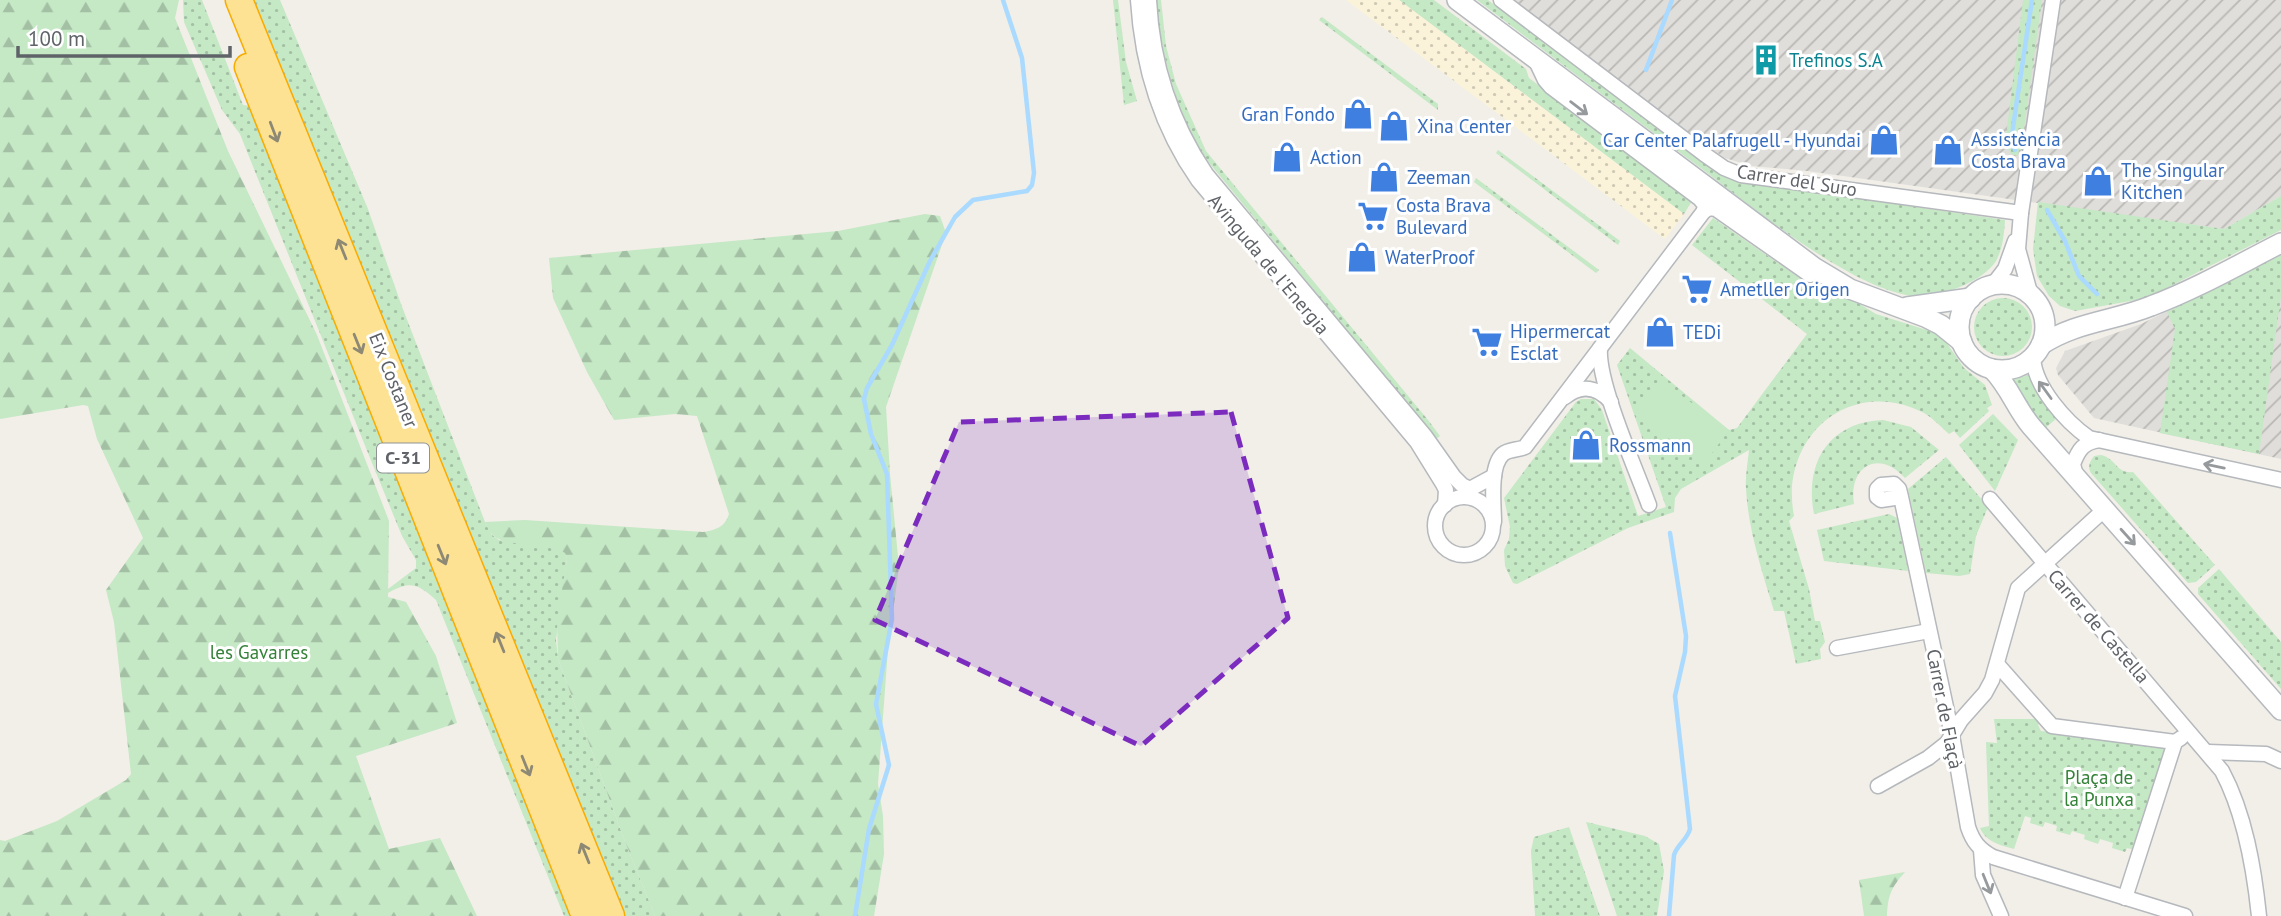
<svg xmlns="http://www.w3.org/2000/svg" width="2281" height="916" viewBox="0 0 2281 916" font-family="'PT Sans',sans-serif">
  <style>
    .industrial { fill: url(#industrial-furrows) }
    .green { fill: url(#green-dots) }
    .forest { fill: url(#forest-firs) }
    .sand { fill: url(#sand-dots) }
    .pitch { fill: #c5e8c5 }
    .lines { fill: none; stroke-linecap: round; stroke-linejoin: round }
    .stream { stroke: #aadaff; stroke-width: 4.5 }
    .street-casing { stroke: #b5b8bc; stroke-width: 17 }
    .secondary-casing { stroke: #b6babf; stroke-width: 22 }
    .highway-casing { stroke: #f9ab00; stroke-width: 29 }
    .street { stroke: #fff; stroke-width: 14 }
    .secondary { stroke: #fff; stroke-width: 19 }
    .highway { stroke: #fde293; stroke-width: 26 }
    .oneway { stroke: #979a9d }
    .oneway2 { stroke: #8e8975 }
    .marked { fill: #7b2cbf; fill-opacity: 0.2; stroke: #7b2cbf; stroke-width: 5; stroke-dasharray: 14 9; stroke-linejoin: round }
    .labels { text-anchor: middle; stroke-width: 6; stroke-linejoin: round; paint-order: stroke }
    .shield { fill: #fff; stroke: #8f9295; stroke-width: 2 }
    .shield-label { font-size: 18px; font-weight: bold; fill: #5f6368 }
    .culture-label { font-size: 19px; fill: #0d838f; stroke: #fff; text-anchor: start }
    .shop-label { font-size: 19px; fill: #366cbe; stroke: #fff; text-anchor: start }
    .street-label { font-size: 19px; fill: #5f6368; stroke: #fff }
    .park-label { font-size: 19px; fill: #348238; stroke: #fff }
  </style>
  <defs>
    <pattern id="industrial-furrows" width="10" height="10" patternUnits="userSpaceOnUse" patternTransform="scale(1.75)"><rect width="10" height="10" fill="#e0deda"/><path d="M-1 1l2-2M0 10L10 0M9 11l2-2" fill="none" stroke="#b9b8b5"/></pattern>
    <pattern id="green-dots" width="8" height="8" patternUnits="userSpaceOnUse" patternTransform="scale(1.75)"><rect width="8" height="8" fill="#c5e8c5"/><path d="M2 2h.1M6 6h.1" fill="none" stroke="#a3c0a4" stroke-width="1.8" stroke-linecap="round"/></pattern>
    <pattern id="forest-firs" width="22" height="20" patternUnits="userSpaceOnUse" patternTransform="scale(1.75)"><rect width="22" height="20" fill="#c5e8c5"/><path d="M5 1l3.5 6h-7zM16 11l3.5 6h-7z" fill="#a3c0a4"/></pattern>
    <pattern id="sand-dots" width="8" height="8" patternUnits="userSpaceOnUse" patternTransform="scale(1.75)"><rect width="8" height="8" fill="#fbf3d9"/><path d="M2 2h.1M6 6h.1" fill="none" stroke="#cec8b4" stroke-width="1.8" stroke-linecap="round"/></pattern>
  </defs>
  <rect width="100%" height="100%" fill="#f1efe8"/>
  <g class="industrial">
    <path d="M1513 0H2281V196L2224 229 1807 171 1752 166 1725 158 1644 102Z"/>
    <path d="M2281 255V459L2094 418 2058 375 2056 368 2065 351 2141 324Z"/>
  </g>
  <g class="green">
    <path d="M183 0H202L243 105 251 106 340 334 574 916H564L436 600C417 583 410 581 388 593V589L416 568V560L402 536 368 453 240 134 222 110 184 22Z"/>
    <path d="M251 0H280L368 209 401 304 485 522 492 535 499 540 533 543 554 547 565 553 567 559 556 640 558 659 624 839 655 916H624L352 242Z"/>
    <path d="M1113 0H1118L1126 62 1137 101 1124 105Z"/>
    <path d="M1156 0H1161L1166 46 1176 84 1206 151 1428 420 1440 436 1436 439 1201 153C1175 104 1161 55 1156 0Z"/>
    <path d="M1399 0H1434L1526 69 1529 78 1692 201 1684 214Z"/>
    <path d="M1477 0H1488L1702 160 1738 181 2005 220C2004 234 2003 248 1996 261 1982 283 1936 299 1911 296 1847 286 1750 205 1698 166 1624 111 1550 55 1477 0Z"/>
    <path d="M2023 0H2042L2021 150H2019L2018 156 2011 154 2005 144Z"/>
    <path d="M1322 17 1438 104V110L1319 20Z"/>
    <path d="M1498 150 1620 241 1618 245 1496 153Z"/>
    <path d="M1476 178 1599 270 1596 273 1474 182Z"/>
    <path d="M2281 196V230L2147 298 2075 311 2060 306 2049 296 2037 276 2033 249 2038 202 2224 229Z"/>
    <path d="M1713 218 1824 295 1835 298 1848 297 1876 314 1933 332 1946 342 1964 368 1985 385 1992 405 1987 408 1989 411 1960 438 1954 431 1949 434C1940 426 1931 416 1920 411 1846 377 1779 440 1794 516L1789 521 1809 589 1815 621H1820L1825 642 1820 649 1821 659 1796 664 1784 611H1774C1762 571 1748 530 1746 488 1745 476 1748 462 1749 450L1681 489 1675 498 1674 512 1628 528 1517 584 1513 583 1505 566 1504 550 1509 539 1510 527 1504 498 1576 402 1581 399H1594L1602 410 1638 516 1666 507 1617 365 1630 348 1729 430 1737 428 1807 334 1692 245Z"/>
    <path d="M2281 255V296L2259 454 2160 433 2175 329 2167 312Z"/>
    <circle cx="2003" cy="327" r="29"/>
    <path d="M2029 375 2034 388 2057 418 2043 430 2011 380Z"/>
    <path d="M1993 414 2018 440 1995 491 1959 445Z"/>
    <path d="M1883 420 1911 427 1939 450 1905 478C1878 448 1848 467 1854 504L1814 514C1804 463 1829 422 1883 420Z"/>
    <path d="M2101 455C2117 459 2116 474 2133 472L2215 565 2196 582 2188 583 2091 473C2087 466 2090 462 2094 456Z"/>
    <path d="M1946 457 1988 507 1976 536 1970 574 1959 576 1926 573 1908 489Z"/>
    <path d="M1889 514 1897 518 1908 571 1824 561 1817 530Z"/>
    <path d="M2219 569 2281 642V689L2198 594V588Z"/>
    <path d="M1994 719H2043L2038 725 2041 731 2165 747 2135 850 2127 848 2125 852 2112 848 2113 843 2100 839 2098 844 2084 839 2085 835 2072 831 2070 835 2056 831 2057 826 2045 822 2043 827 2030 823 2031 818 2025 816 2014 849C2000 845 1986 842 1980 828L1989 826 1986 742 1997 743Z"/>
    <path d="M1586 822 1645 836 1659 844 1664 871 1657 916H1617Z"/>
    <path d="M1569 827 1600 916H1535L1531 851 1534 837Z"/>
  </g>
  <g class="forest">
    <path d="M0 0H179L175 18 228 151 317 335 389 521 388 597 406 602 436 656 457 723 356 756 389 849 440 838 477 916H0V840L5 841 57 821 126 780 131 774 114 622 106 590 143 538 97 439 88 406 83 405 0 419Z"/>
    <path d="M925 214 940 216 946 233 886 407 890 474 899 567 888 649 878 784 883 816 884 854 874 916H655L624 839 558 659 557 620 567 559 565 553C541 539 517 548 499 539 491 536 488 528 485 522L525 520 703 532C716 530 725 527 729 514L697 416 675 414 614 420 587 372 553 298 549 258 838 231Z"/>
    <path d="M1905 872C1891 888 1888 895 1887 916H1864L1859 880Z"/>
  </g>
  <path class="sand" d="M1346 0H1399L1684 214 1665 239Z"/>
  <path class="pitch" d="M1660 380 1729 430 1704 464 1635 414Z"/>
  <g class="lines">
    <g class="stream">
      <path d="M1646 70 1672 0"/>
      <path d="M2015 150 2012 142 2013 127 2032 0"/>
      <path d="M2047 210 2065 241 2079 276 2097 294"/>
      <path d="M855 916 869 829 889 765 876 704 892 619 887 474 871 434 864 399 867 388 892 345 930 261 955 217 973 200 1027 191 1032 185 1034 173 1022 58 1003 0"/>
      <path d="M1669 916 1674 855C1677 845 1687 840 1690 829L1675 696 1685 652 1686 636 1670 533"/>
    </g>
    <g class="street-casing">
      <g id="street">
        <path d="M1138 0C1142 64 1161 127 1198 180L1417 442 1443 484 1446 490 1445 505"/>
        <path d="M1149 0C1152 62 1171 122 1206 174L1425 436 1454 477 1462 485 1470 489 1494 476"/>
        <path d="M1501 0 1704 154 1724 168 1741 175 2021 213"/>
        <path d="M1536 61 1545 80 1551 87 1700 199 1705 205 1704 211"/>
        <path d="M1704 211 1710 208 1716 209 1810 275"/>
        <path d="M1992 286 2005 269 2015 241"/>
        <path d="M2031 296 2018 249 2021 213 2053 0"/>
        <path d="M1600 348C1597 382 1636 469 1649 505"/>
        <path d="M2033 358C2035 387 2065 421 2089 438L2281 480"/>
        <path d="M1565 397C1581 384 1598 387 1611 402"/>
        <path d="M2076 476 2073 464C2079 449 2083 443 2099 440"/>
        <circle cx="1464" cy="526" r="29"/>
        <path d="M1901 497 1881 500 1877 497V489L1881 485 1894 484 1899 489 1901 497 1952 735 1968 827C1973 842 1979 849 1993 857L2185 916"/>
        <path d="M1990 499 2222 771C2245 814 2254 868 2259 916"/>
        <path d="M1494 522C1494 506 1489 466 1503 454 1509 449 1519 450 1525 447L1704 211"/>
        <path d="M1837 648 1929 631"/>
        <path d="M1997 664 2052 726 2175 742"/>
        <path d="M2208 752 2266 754 2281 761"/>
        <path d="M1878 786 1928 758 1947 743 1961 720 1985 693 1992 680 2018 588 2104 510"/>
        <path d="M1981 850 1983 875 2001 916"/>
        <path d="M2125 898 2175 742 2181 738"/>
      </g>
    </g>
    <g class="secondary-casing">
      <g id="secondary">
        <path d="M1457 0 1815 268 1850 289 1925 317 1941 325 1962 342"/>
        <circle cx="2002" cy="327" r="43"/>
        <path d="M1907 307 1971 298"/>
        <path d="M2041 345C2075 322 2114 321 2151 306 2196 289 2238 265 2281 243"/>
        <path d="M1992 369C2009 386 2016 408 2031 426L2281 710"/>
      </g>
    </g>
    <g class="highway-casing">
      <g id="highway">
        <path d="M239 0 611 916"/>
        <path d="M248 67 585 916"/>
      </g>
    </g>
    <use href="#street" class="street"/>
    <use href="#secondary" class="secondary"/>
    <use href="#highway" class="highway"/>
  </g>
  <defs><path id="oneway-shaft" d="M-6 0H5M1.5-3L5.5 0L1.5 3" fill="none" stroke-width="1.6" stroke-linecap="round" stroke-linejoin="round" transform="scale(1.75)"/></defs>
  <g class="oneway">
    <use href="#oneway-shaft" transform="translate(1579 108) rotate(37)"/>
    <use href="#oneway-shaft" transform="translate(2045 390) rotate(-126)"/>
    <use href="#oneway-shaft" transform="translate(2214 466) rotate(-168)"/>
    <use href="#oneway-shaft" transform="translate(2128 537) rotate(48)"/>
    <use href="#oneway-shaft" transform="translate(1987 884) rotate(68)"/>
  </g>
  <g class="oneway2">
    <use href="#oneway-shaft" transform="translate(274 132) rotate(69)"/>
    <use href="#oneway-shaft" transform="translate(342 249) rotate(-112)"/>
    <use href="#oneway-shaft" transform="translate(358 344) rotate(68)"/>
    <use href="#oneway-shaft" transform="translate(442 555) rotate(68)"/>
    <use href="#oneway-shaft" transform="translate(500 642) rotate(-112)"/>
    <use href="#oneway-shaft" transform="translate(526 766) rotate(68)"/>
    <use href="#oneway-shaft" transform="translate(585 853) rotate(-112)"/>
  </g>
  <path class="marked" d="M1231 412 1288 618 1141 746 875 620 959 422Z"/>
  <defs>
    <g id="building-bare" transform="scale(2.415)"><path d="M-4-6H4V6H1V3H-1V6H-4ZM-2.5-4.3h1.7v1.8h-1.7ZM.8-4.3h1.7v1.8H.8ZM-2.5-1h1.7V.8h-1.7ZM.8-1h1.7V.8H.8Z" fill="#0f9aa8" stroke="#fff" stroke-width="2.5" paint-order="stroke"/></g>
    <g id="shop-bare" transform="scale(2.415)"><path d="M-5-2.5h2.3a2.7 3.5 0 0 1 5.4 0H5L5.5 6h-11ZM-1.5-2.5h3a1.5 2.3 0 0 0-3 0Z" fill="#3f7fe0" stroke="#fff" stroke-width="2.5" paint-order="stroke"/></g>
    <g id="supermarket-bare" transform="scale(2.415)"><path d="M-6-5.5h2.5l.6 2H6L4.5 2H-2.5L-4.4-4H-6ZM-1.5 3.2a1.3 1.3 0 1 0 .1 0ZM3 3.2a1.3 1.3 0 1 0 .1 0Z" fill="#3f7fe0" stroke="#fff" stroke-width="2.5" paint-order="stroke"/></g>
  </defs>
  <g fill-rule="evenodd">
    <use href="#building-bare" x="1766" y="60"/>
    <use href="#shop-bare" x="1358" y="114"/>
    <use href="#shop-bare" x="1394" y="126"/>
    <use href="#shop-bare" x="1884" y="140"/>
    <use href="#shop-bare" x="1948" y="150"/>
    <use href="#shop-bare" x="1287" y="157"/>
    <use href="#shop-bare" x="1384" y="177"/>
    <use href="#shop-bare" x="2098" y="181"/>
    <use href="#supermarket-bare" x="1373" y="216"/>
    <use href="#shop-bare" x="1362" y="257"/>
    <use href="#supermarket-bare" x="1697" y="289"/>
    <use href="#shop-bare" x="1660" y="332"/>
    <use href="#supermarket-bare" x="1487" y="342"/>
    <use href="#shop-bare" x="1586" y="445"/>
  </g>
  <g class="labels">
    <rect class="shield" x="377" y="443.5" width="52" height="29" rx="5"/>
    <g class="shield-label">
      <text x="403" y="464">C-31</text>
    </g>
    <g class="culture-label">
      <text x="1789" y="67">Trefinos S.A</text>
    </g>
    <g class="shop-label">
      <text x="1335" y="121" text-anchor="end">Gran Fondo</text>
      <text x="1417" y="133">Xina Center</text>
      <text x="1971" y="146">Assistència<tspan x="1971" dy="22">Costa Brava</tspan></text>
      <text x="1861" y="147" text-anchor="end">Car Center Palafrugell - Hyundai</text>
      <text x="1310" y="164">Action</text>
      <text x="2121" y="177">The Singular<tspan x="2121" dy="22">Kitchen</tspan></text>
      <text x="1407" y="184">Zeeman</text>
      <text x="1396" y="212">Costa Brava<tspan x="1396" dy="22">Bulevard</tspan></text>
      <text x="1385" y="264">WaterProof</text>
      <text x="1720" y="296">Ametller Origen</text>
      <text x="1510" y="338">Hipermercat<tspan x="1510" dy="22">Esclat</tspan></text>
      <text x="1683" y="339">TEDi</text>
      <text x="1609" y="452">Rossmann</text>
    </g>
    <g class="street-label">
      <text transform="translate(1797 180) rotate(9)" y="7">Carrer del Suro</text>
      <text transform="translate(1269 264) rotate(50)" y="7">Avinguda de l'Energia</text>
      <text transform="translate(394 380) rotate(68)" y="7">Eix Costaner</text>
      <text transform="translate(2099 626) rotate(49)" y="7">Carrer de Castella</text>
      <text transform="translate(1945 709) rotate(79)" y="7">Carrer de Flaçà</text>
    </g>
    <g class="park-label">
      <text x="259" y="659">les Gavarres</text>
      <text x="2099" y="784">Plaça de<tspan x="2099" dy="22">la Punxa</tspan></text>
    </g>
  </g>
  <path d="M18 46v10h212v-10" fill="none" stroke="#5f6368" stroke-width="3.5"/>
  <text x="28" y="46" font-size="21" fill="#5f6368" stroke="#ffffff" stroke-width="5" paint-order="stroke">100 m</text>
</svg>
